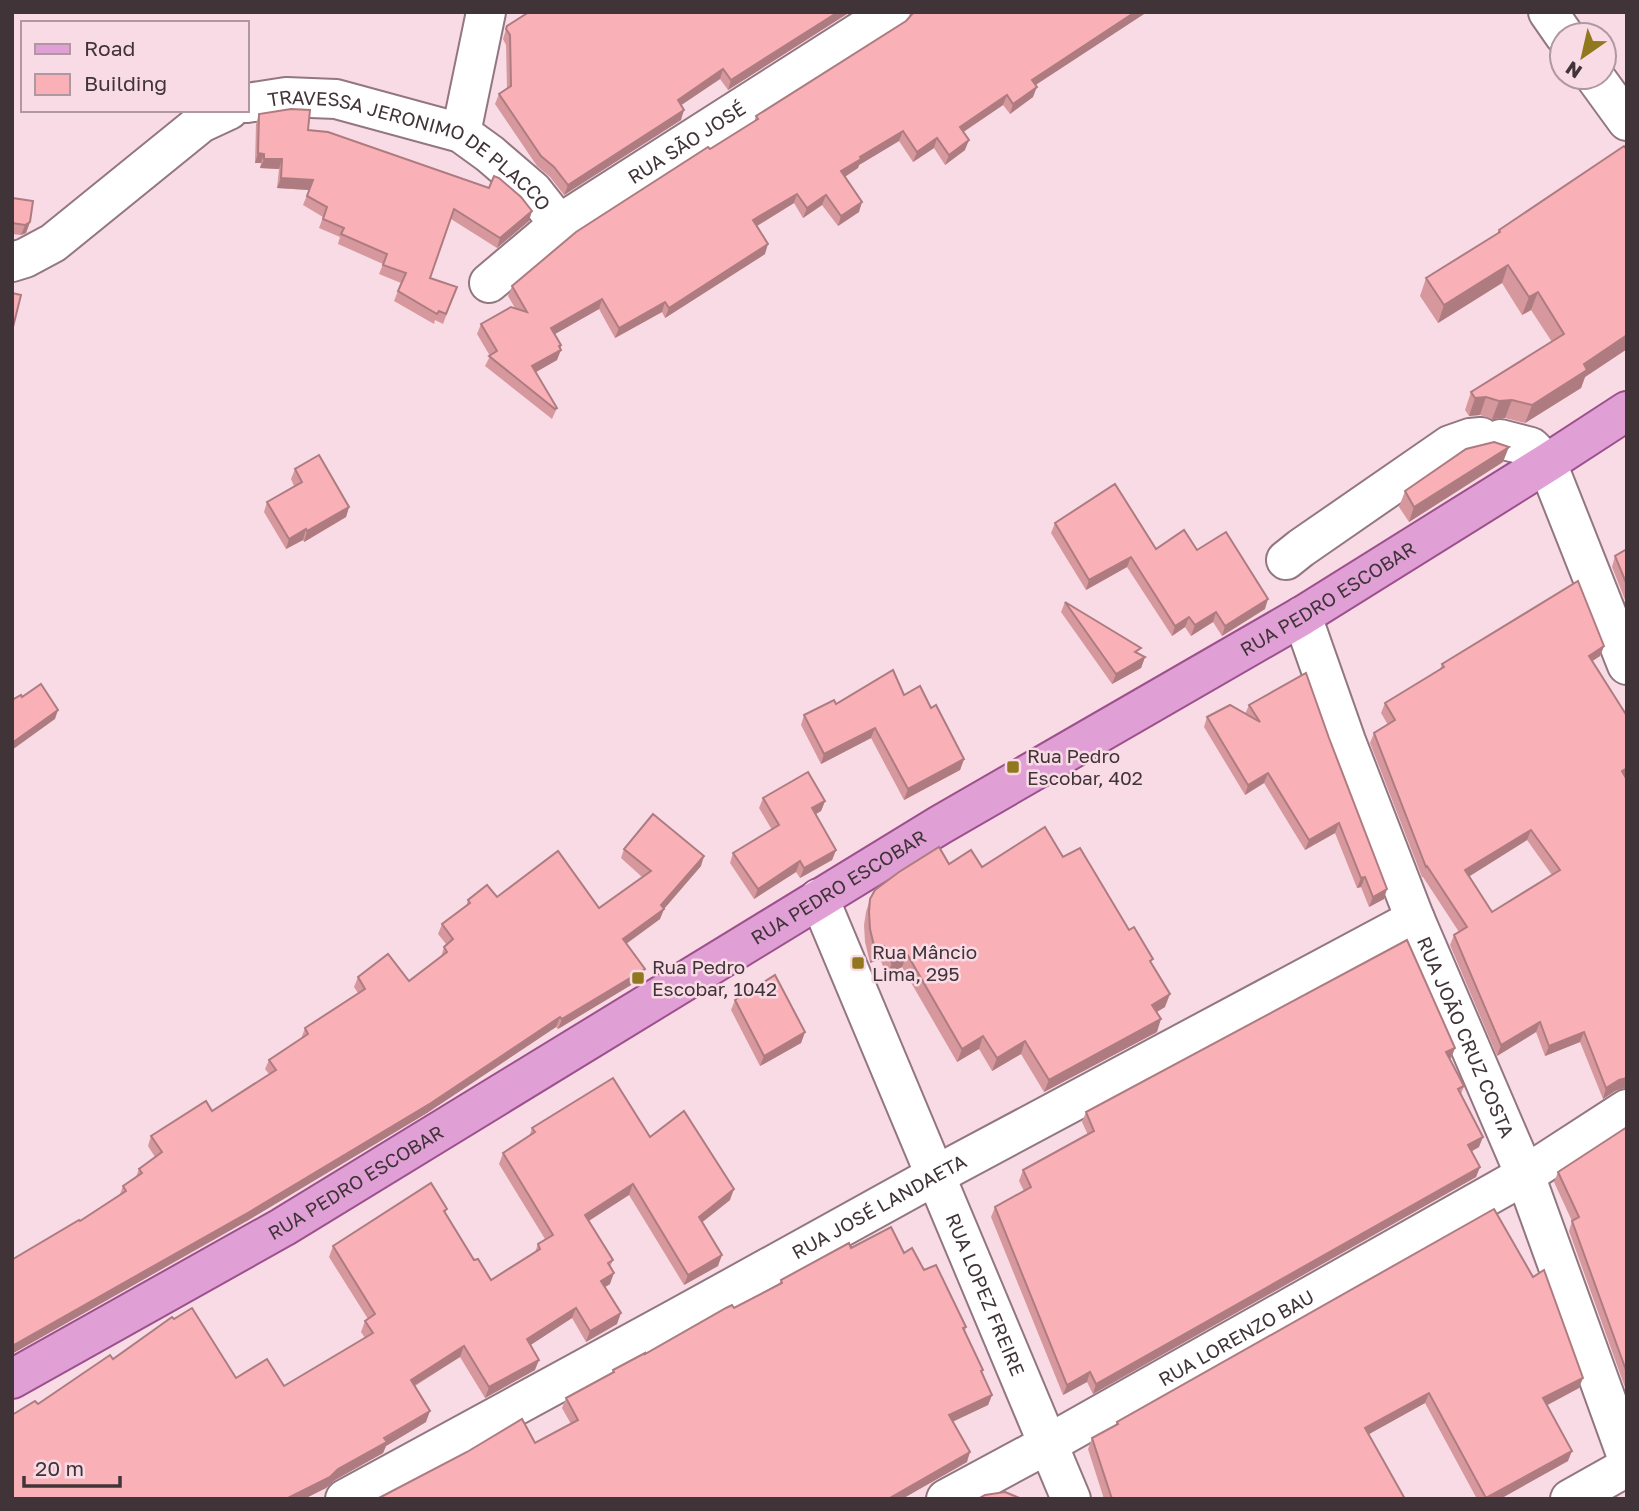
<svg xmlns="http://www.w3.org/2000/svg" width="1639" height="1511" viewBox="0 0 1639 1511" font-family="'Golos Text',sans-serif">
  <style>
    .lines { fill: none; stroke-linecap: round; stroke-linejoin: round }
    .minor-casing { stroke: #927781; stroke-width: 42 }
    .major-casing { stroke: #9c518c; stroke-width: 42 }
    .minor { stroke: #fff; stroke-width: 38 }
    .major { stroke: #e1a0d5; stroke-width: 38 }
    .wall { fill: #d6989d; fill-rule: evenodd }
    .shaded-wall { fill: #ae7c80 }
    .building { fill: #f9b1b7; stroke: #ae7c80; stroke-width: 2; fill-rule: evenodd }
    .poi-dot { fill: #91781e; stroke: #f9dbe6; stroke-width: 2.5 }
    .labels { text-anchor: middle; stroke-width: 5; stroke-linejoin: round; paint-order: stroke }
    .street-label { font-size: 19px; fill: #403438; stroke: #f9dbe6 }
    .poi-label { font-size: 19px; fill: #403438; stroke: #f9dbe6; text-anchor: start }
  </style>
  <rect width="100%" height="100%" fill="#f9dbe6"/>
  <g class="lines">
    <g class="minor-casing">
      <g id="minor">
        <path d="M1548 12 1564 35"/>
        <path d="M1595 77 1627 121"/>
        <path id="s1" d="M247 103 286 97 336 99 461 133 490 154 533 191 559 224"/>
        <path d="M461 133 486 12"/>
        <path d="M12 262 25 258 53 243 201 123 229 110"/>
        <path id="s2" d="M489 283 559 224 891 12"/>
        <path d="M1500 439 1531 447 1547 463 1627 665"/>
        <path d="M1286 560 1301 548 1450 445 1470 438 1481 437"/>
        <path id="s3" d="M1302 616 1346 741 1415 919 1525 1175 1627 1457"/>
        <path id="s4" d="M819 898 1071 1499"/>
        <path id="s5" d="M345 1499 679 1317 936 1175 1415 919"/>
        <path id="s6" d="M946 1499 1048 1444 1525 1175 1627 1109"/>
        <path d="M1570 1499 1627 1467"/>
      </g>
    </g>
    <g class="major-casing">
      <g id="major">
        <path id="s7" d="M12 1379 283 1227 940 825 1302 616 1547 463 1627 411"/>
      </g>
    </g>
    <use href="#minor" class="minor"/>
    <use href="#major" class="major"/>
  </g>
  <g class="wall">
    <path d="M850 12 728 90 720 79 681 105V120L564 195 550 177 537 166 495 104 499 94 507 89 506 45 503 39 507 26Z"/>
    <path d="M912 12H1147L1035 85 1033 97 1010 114 1003 105 963 132 965 150 945 165 934 148 913 162 899 141 859 165 858 168 845 177 859 212 838 226 822 205 803 218 794 203 757 226 765 254 665 318 662 312 615 338 599 309 555 334 561 345 557 360 536 372 557 408 552 419 485 366 490 356 477 334 481 324 515 308 508 296 512 286 710 149 754 122 756 116 906 21Z"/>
    <path d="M259 114 308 130 529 221 497 248 451 219 430 278 457 287 443 324 435 320 434 324 394 301 401 283 379 274 383 264 338 244 340 237 319 228 323 217 303 205 309 190 277 188 279 169 260 168 261 163H255L256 124Z"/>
    <path d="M1627 150V349L1585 377 1581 388 1525 423 1505 418 1492 419 1480 415 1469 416 1465 410 1471 392 1552 342 1531 310 1522 315 1502 283 1438 323 1420 296 1426 278 1497 234 1499 230Z"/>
    <path d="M12 195 13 198 30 222 26 233 21 235 12 234Z"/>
    <path d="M1503 462 1409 522 1399 507 1405 491Z"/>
    <path d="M295 469 349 507 346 517 304 542 303 540 286 549 264 512 267 502 294 486 291 479Z"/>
    <path d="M1055 523 1156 549 1197 550 1265 609 1222 636 1213 622 1191 636 1185 627 1172 636 1127 567 1086 590 1051 533Z"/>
    <path d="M1627 549V605L1612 567 1615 556Z"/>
    <path d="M1065 602 1145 657 1141 668 1112 684 1061 612Z"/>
    <path d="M1604 646 1600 656 1592 661 1627 780V1087L1615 1091 1603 1099 1580 1042 1545 1056 1536 1032 1497 1056 1450 945 1454 935 1459 932 1423 877H1422L1370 743 1374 733 1388 725 1381 713 1385 703 1440 669 1442 664ZM1527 840 1552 875 1492 912 1469 876Z"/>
    <path d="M1306 673 1384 899 1369 907 1361 887 1357 888 1335 833 1305 850 1264 783 1245 795 1204 727 1207 717 1245 714 1249 705Z"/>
    <path d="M904 695 931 708 964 759 960 770 904 800 871 738 821 764 801 725 804 715 836 704Z"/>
    <path d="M763 798 825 801 821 811 815 814 836 850 832 860 800 878 796 872 754 899 730 863 733 853 772 830 759 808Z"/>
    <path d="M624 849 701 866 664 909 660 919 626 944 641 979 558 1029 556 1027 427 1113 247 1221 13 1259 80 1221 120 1194 123 1186 136 1177 139 1169 155 1157 148 1146 151 1136 212 1111 269 1074 265 1069 269 1060 301 1039 305 1028 358 993 354 987 358 977 409 981 441 957 444 947 446 944 438 934 442 924 466 907 468 900 497 897 599 908 642 877 621 858Z"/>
    <path d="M1063 857 1129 930 1151 964 1165 1007 1157 1012V1032L1044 1092 1021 1054 992 1071 979 1049 957 1062 902 967 887 976 880 959 870 963 865 942 864 925 866 912 870 899 949 864 982 867Z"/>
    <path d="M735 1000 805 1032 801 1043 760 1066 731 1010Z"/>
    <path d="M1455 1048 1451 1058 1449 1059 1464 1086 1461 1094 1479 1147 1472 1151 1480 1167 1476 1177 1093 1394 1087 1382 1063 1395 991 1217 995 1207 1024 1191 1019 1181 1023 1170 1088 1135 1082 1122 1086 1112Z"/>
    <path d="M1627 1127V1393L1569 1231 1572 1221 1554 1182 1558 1172Z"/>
    <path d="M532 1128 650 1137 730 1200 702 1222 718 1266 684 1285 629 1195 589 1221 613 1260 610 1267V1284L605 1287 617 1324 586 1342 572 1318 530 1345 535 1370 485 1398 460 1357 415 1386 426 1422 386 1446 383 1453 335 1480 326 1488 304 1499H12L38 1404 113 1359 174 1319 236 1378 284 1386 365 1338 361 1332 365 1321 368 1319 329 1257 333 1246 447 1209 445 1213 474 1260 491 1280 535 1252 538 1244 545 1239 499 1164 503 1153 529 1137Z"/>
    <path d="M1494 1209 1579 1388 1547 1405 1568 1461 1500 1499H1477L1425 1403 1369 1434 1405 1499H1104L1088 1449 1092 1438 1115 1425 1117 1422Z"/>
    <path d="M851 1248 904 1253 924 1270 966 1327 965 1331 992 1395 988 1405 953 1421 967 1462 902 1499H377L535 1443 571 1424 562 1408 566 1398 612 1373 613 1370 779 1284 781 1280Z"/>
  </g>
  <g class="shaded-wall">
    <path d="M838 12H850L728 90 731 80Z"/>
    <path d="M1135 12H1147L1028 90 1032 80Z"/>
    <path d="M723 69 720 79 674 110 678 100Z"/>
    <path d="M1037 87 1033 97 1010 114 1013 104Z"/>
    <path d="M1007 95 1003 105 956 137 960 127Z"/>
    <path d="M684 110 681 120 564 195 568 185Z"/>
    <path d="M903 131 899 141 859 165 858 168 838 181 841 171 860 157Z"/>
    <path d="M937 138 934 148 913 162 917 152Z"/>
    <path d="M969 140 965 150 945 165 949 155Z"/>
    <path d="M258 153 264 154 261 163H255Z"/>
    <path d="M264 159H282L279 169 260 168Z"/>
    <path d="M281 178 313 180 309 190 277 188Z"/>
    <path d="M797 194 794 203 750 230 753 220Z"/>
    <path d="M826 195 822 205 803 218 807 208Z"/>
    <path d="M862 202 859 212 838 226 841 216Z"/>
    <path d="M532 211 529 221 497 248 500 238Z"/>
    <path d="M30 222 26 233 21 235 25 225Z"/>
    <path d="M768 244 765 254 665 318 669 308Z"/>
    <path d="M1508 265 1502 283 1438 323 1444 305Z"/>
    <path d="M1538 292 1531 310 1522 315 1529 297Z"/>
    <path d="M602 299 599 309 548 338 551 328Z"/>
    <path d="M665 302 662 312 615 338 619 328Z"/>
    <path d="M1627 335V349L1585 377 1581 388 1525 423 1532 405 1584 364Z"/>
    <path d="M561 345 559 352 561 350 557 360 529 376 532 366Z"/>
    <path d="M1486 397 1480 415 1469 416 1475 398Z"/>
    <path d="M1512 400 1505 418 1492 419 1499 401Z"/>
    <path d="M1509 447 1503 462 1409 522 1414 507Z"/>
    <path d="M349 507 346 517 304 542 307 531Z"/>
    <path d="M306 529 303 540 286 549 289 539Z"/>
    <path d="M1131 557 1127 567 1086 590 1089 580Z"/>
    <path d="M1268 599 1265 609 1222 636 1225 626Z"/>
    <path d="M1216 612 1213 622 1191 636 1195 625Z"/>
    <path d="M1189 617 1185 627 1172 636 1175 626Z"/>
    <path d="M1604 646 1600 656 1585 666 1589 656Z"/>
    <path d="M1145 657 1141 668 1112 684 1116 674Z"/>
    <path d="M58 710 55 719 12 750V743Z"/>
    <path d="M875 728 871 738 821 764 824 754Z"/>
    <path d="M964 759 960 770 904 800 908 789Z"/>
    <path d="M1627 768V776L1618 782 1622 771Z"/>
    <path d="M1268 773 1264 783 1245 795 1248 785Z"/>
    <path d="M825 801 821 811 808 819 812 808Z"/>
    <path d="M1339 823 1335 833 1305 850 1309 840Z"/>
    <path d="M1531 830 1527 840 1462 881 1465 870Z"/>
    <path d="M836 850 832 860 800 878 804 868Z"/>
    <path d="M704 856 701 866 663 910 664 909 660 919 619 949 623 939 661 905Z"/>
    <path d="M800 861 796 872 754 899 758 889Z"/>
    <path d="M1365 877 1361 887 1357 888 1361 878Z"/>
    <path d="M1387 889 1384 899 1369 907 1373 897Z"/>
    <path d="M884 946 880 959 870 963 875 950Z"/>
    <path d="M907 954 902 967 887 976 892 963Z"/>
    <path d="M645 969 641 979 558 1029 562 1019Z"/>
    <path d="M1170 994 1165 1007 1148 1017 1152 1005Z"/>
    <path d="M560 1017 556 1027 427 1113 247 1221 12 1354V1346Z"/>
    <path d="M1161 1019 1157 1032 1044 1092 1049 1080Z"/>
    <path d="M1540 1022 1536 1032 1497 1056 1501 1045Z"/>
    <path d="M805 1032 801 1043 760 1066 764 1056Z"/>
    <path d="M1584 1032 1580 1042 1545 1056 1549 1046Z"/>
    <path d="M983 1036 979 1049 957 1062 962 1049Z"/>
    <path d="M1025 1041 1021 1054 992 1071 997 1058Z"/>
    <path d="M1455 1048 1451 1058 1442 1063 1446 1052Z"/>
    <path d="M1627 1078V1087L1615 1091 1603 1099 1606 1088 1619 1080Z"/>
    <path d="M1483 1137 1479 1147 1465 1155 1468 1145Z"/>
    <path d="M1480 1167 1476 1177 1093 1394 1096 1384Z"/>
    <path d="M633 1184 629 1195 582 1225 585 1215Z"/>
    <path d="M734 1189 730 1200 695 1228 699 1217Z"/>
    <path d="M722 1255 718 1266 684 1285 688 1275Z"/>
    <path d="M614 1273 610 1284 597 1292 601 1281Z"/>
    <path d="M576 1308 572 1318 523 1350 527 1339Z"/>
    <path d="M621 1313 617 1324 586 1342 590 1331Z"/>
    <path d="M464 1346 460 1357 407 1390 411 1380Z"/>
    <path d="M539 1360 535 1370 485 1398 489 1387Z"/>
    <path d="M1090 1372 1087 1382 1063 1395 1067 1385Z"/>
    <path d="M1583 1378 1579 1388 1540 1409 1543 1398Z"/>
    <path d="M1429 1393 1425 1403 1362 1438 1365 1428Z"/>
    <path d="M992 1395 988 1405 946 1425 949 1415Z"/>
    <path d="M430 1411 426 1422 386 1446 383 1453 335 1480 326 1488 304 1499H286Z"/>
    <path d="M1572 1451 1568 1461 1500 1499H1486Z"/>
    <path d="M970 1452 967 1462 902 1499H888Z"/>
  </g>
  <g class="building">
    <path d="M529 12H838L731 80 723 69 678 100 684 110 568 185 554 167 541 156 499 94 511 86 510 35 506 29 507 26Z"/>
    <path d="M914 12H1135L1032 80 1037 87 1013 104 1007 95 960 127 969 140 949 155 937 138 917 152 903 131 860 157 861 159 841 171 862 202 841 216 826 195 807 208 797 194 753 220 768 244 669 308 665 302 619 328 602 299 551 328 561 345 559 346 561 350 532 366 557 408 555 409 489 356 497 351 481 324 511 307 527 312 512 286 576 232 708 147 710 149 758 119 756 116 906 21Z"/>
    <path d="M291 109 310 110 308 130 328 132 489 188 494 176 499 178 521 197 532 211 500 238 454 209 430 278 457 287 446 314 439 311 437 314 398 291 406 273 383 265 387 254 341 234 344 228 323 219 327 207 307 196 313 180 281 178 282 159H264V154L258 153 259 114Z"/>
    <path d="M1624 146 1627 150V335L1584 364 1587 370 1532 405 1512 400 1499 401 1486 397 1475 398 1471 392 1564 334 1538 292 1529 297 1508 265 1444 305 1426 278 1500 232 1499 230Z"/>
    <path d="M12 195 13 198 33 201 30 222 25 225 12 223Z"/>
    <path d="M12 293 21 295 12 331Z"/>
    <path d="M1494 442 1509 447 1414 507 1405 491 1466 449Z"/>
    <path d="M319 455 349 507 307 531 306 529 289 539 267 502 302 482 295 469Z"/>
    <path d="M1115 484 1156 549 1184 530 1197 550 1226 532 1268 599 1225 626 1216 612 1195 625 1189 617 1175 626 1131 557 1089 580 1055 523Z"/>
    <path d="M1627 549V585L1615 556Z"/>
    <path d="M1578 581 1604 646 1589 656 1627 716V768L1622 771 1627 780V1078L1619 1080 1606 1088 1584 1032 1549 1046 1540 1022 1501 1045 1454 935 1467 927 1427 866 1426 867 1374 733 1395 720 1385 703 1444 667 1442 664ZM1531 830 1560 870 1492 912 1465 870Z"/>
    <path d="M1065 602 1141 648 1135 652 1145 657 1116 674Z"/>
    <path d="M893 670 904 695 920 686 931 708 936 705 964 759 908 789 875 728 824 754 804 715 834 700 836 704Z"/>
    <path d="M1306 673 1329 738 1387 889 1373 897 1365 877 1361 878 1339 823 1309 840 1268 773 1248 785 1207 717 1230 705 1260 722 1249 705Z"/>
    <path d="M41 684 58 710 12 743V700L21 695 22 697Z"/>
    <path d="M808 772 825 801 812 808 836 850 804 868 800 861 758 889 733 853 779 825 763 798Z"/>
    <path d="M653 814 704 856 661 905 664 909 623 939 645 969 562 1019 560 1017 431 1103 251 1211 12 1346V1258L13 1259 79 1220 80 1221 126 1191 123 1186 142 1173 139 1169 162 1152 151 1136 206 1101 212 1111 276 1070 269 1060 308 1034 305 1028 365 989 358 977 388 954 409 981 447 952 444 947 453 939 442 924 470 903 468 900 487 885 497 897 558 851 599 908 651 871 624 849Z"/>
    <path d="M1045 827 1063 857 1080 848 1129 930 1134 927 1153 959 1150 961 1170 994 1152 1005 1161 1019 1049 1080 1025 1041 997 1058 983 1036 962 1049 907 954 892 963 884 946 875 950 870 929 869 912 870 899 875 890 899 872 939 847 949 864 971 850 982 867Z"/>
    <path d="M1407 940 1455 1048 1446 1052 1464 1086 1458 1089 1483 1137 1468 1145 1480 1167 1096 1384 1090 1372 1067 1385 995 1207 1031 1187 1023 1170 1094 1131 1086 1112Z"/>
    <path d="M775 975 805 1032 764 1056 735 1000Z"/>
    <path d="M613 1078 650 1137 684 1111 734 1189 699 1217 722 1255 688 1275 633 1184 585 1215 613 1260 608 1263 614 1273 601 1281 621 1313 590 1331 576 1308 527 1339 539 1360 489 1387 464 1346 411 1380 430 1411 384 1438 387 1442 338 1469 330 1477 286 1499H12V1415L35 1401 38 1404 110 1355 113 1359 172 1317 174 1319 192 1308 236 1378 267 1359 284 1386 373 1333 365 1321 375 1314 333 1246 431 1183 447 1209 444 1211 474 1260 478 1259 491 1280 540 1249 538 1244 553 1235 503 1153 535 1132 532 1128Z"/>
    <path d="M1627 1127V1373L1572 1221 1579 1217 1558 1172Z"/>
    <path d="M1494 1209 1533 1277 1544 1270 1583 1378 1543 1398 1572 1451 1486 1498 1429 1393 1365 1428 1405 1499H1112L1092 1438 1118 1424 1117 1422Z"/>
    <path d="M891 1227 904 1253 912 1248 924 1270 936 1265 966 1327 963 1328 983 1370 981 1371 992 1395 949 1415 970 1452 888 1499H377L467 1452 522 1419 535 1443 578 1420 566 1398 614 1372 613 1370 645 1353V1354L726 1308 732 1305 734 1308 782 1283 781 1280 849 1243 851 1248Z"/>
    <path d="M1005 1492 1022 1499H978L985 1495Z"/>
  </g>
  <g class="poi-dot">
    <rect x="1006" y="760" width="14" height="14" rx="3.5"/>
    <rect x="851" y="956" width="14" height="14" rx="3.5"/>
    <rect x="631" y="971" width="14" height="14" rx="3.5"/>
  </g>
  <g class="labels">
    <g class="street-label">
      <text dy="7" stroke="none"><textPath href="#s2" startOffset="243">RUA SÃO JOSÉ</textPath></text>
      <text dy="7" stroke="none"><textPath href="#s1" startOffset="177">TRAVESSA JERONIMO DE PLACCO</textPath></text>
      <text dy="7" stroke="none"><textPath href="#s7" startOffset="1530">RUA PEDRO ESCOBAR</textPath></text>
      <text dy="7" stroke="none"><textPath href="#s7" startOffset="962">RUA PEDRO ESCOBAR</textPath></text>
      <text dy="7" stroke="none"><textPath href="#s3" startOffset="452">RUA JOÃO CRUZ COSTA</textPath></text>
      <text dy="7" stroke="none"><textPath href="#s7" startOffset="396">RUA PEDRO ESCOBAR</textPath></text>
      <text dy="7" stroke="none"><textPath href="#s5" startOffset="609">RUA JOSÉ LANDAETA</textPath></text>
      <text dy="7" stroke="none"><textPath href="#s4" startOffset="430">RUA LOPEZ FREIRE</textPath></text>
      <text dy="7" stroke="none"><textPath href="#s6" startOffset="332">RUA LORENZO BAU</textPath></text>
    </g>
    <g class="poi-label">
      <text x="1027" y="763">Rua Pedro<tspan x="1027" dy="22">Escobar, 402</tspan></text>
      <text x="872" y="959">Rua Mâncio<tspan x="872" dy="22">Lima, 295</tspan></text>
      <text x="652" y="974">Rua Pedro<tspan x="652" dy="22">Escobar, 1042</tspan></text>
    </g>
  </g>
  <rect width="1639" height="1511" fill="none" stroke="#403438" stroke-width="28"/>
  <rect x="21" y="21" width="228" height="91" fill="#f9dbe6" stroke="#af98a0" stroke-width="2"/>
  <rect x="35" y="44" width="35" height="10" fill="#e1a0d5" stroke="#af98a0" stroke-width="2"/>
  <text x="84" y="56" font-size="21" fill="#403438">Road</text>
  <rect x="35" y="74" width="35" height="21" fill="#f9b1b7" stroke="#af98a0" stroke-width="2"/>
  <text x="84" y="91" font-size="21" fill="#403438">Building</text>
  <g transform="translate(1583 56) rotate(214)"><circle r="33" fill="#f9dbe6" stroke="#af98a0" stroke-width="2"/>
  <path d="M0-5L12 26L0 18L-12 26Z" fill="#91781e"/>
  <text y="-10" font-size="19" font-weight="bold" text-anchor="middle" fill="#403438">N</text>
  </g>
  <path d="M24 1476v10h96v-10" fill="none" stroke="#403438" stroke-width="3.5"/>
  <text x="35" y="1476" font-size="21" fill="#403438" stroke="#f9dbe6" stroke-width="5" paint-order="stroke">20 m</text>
</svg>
